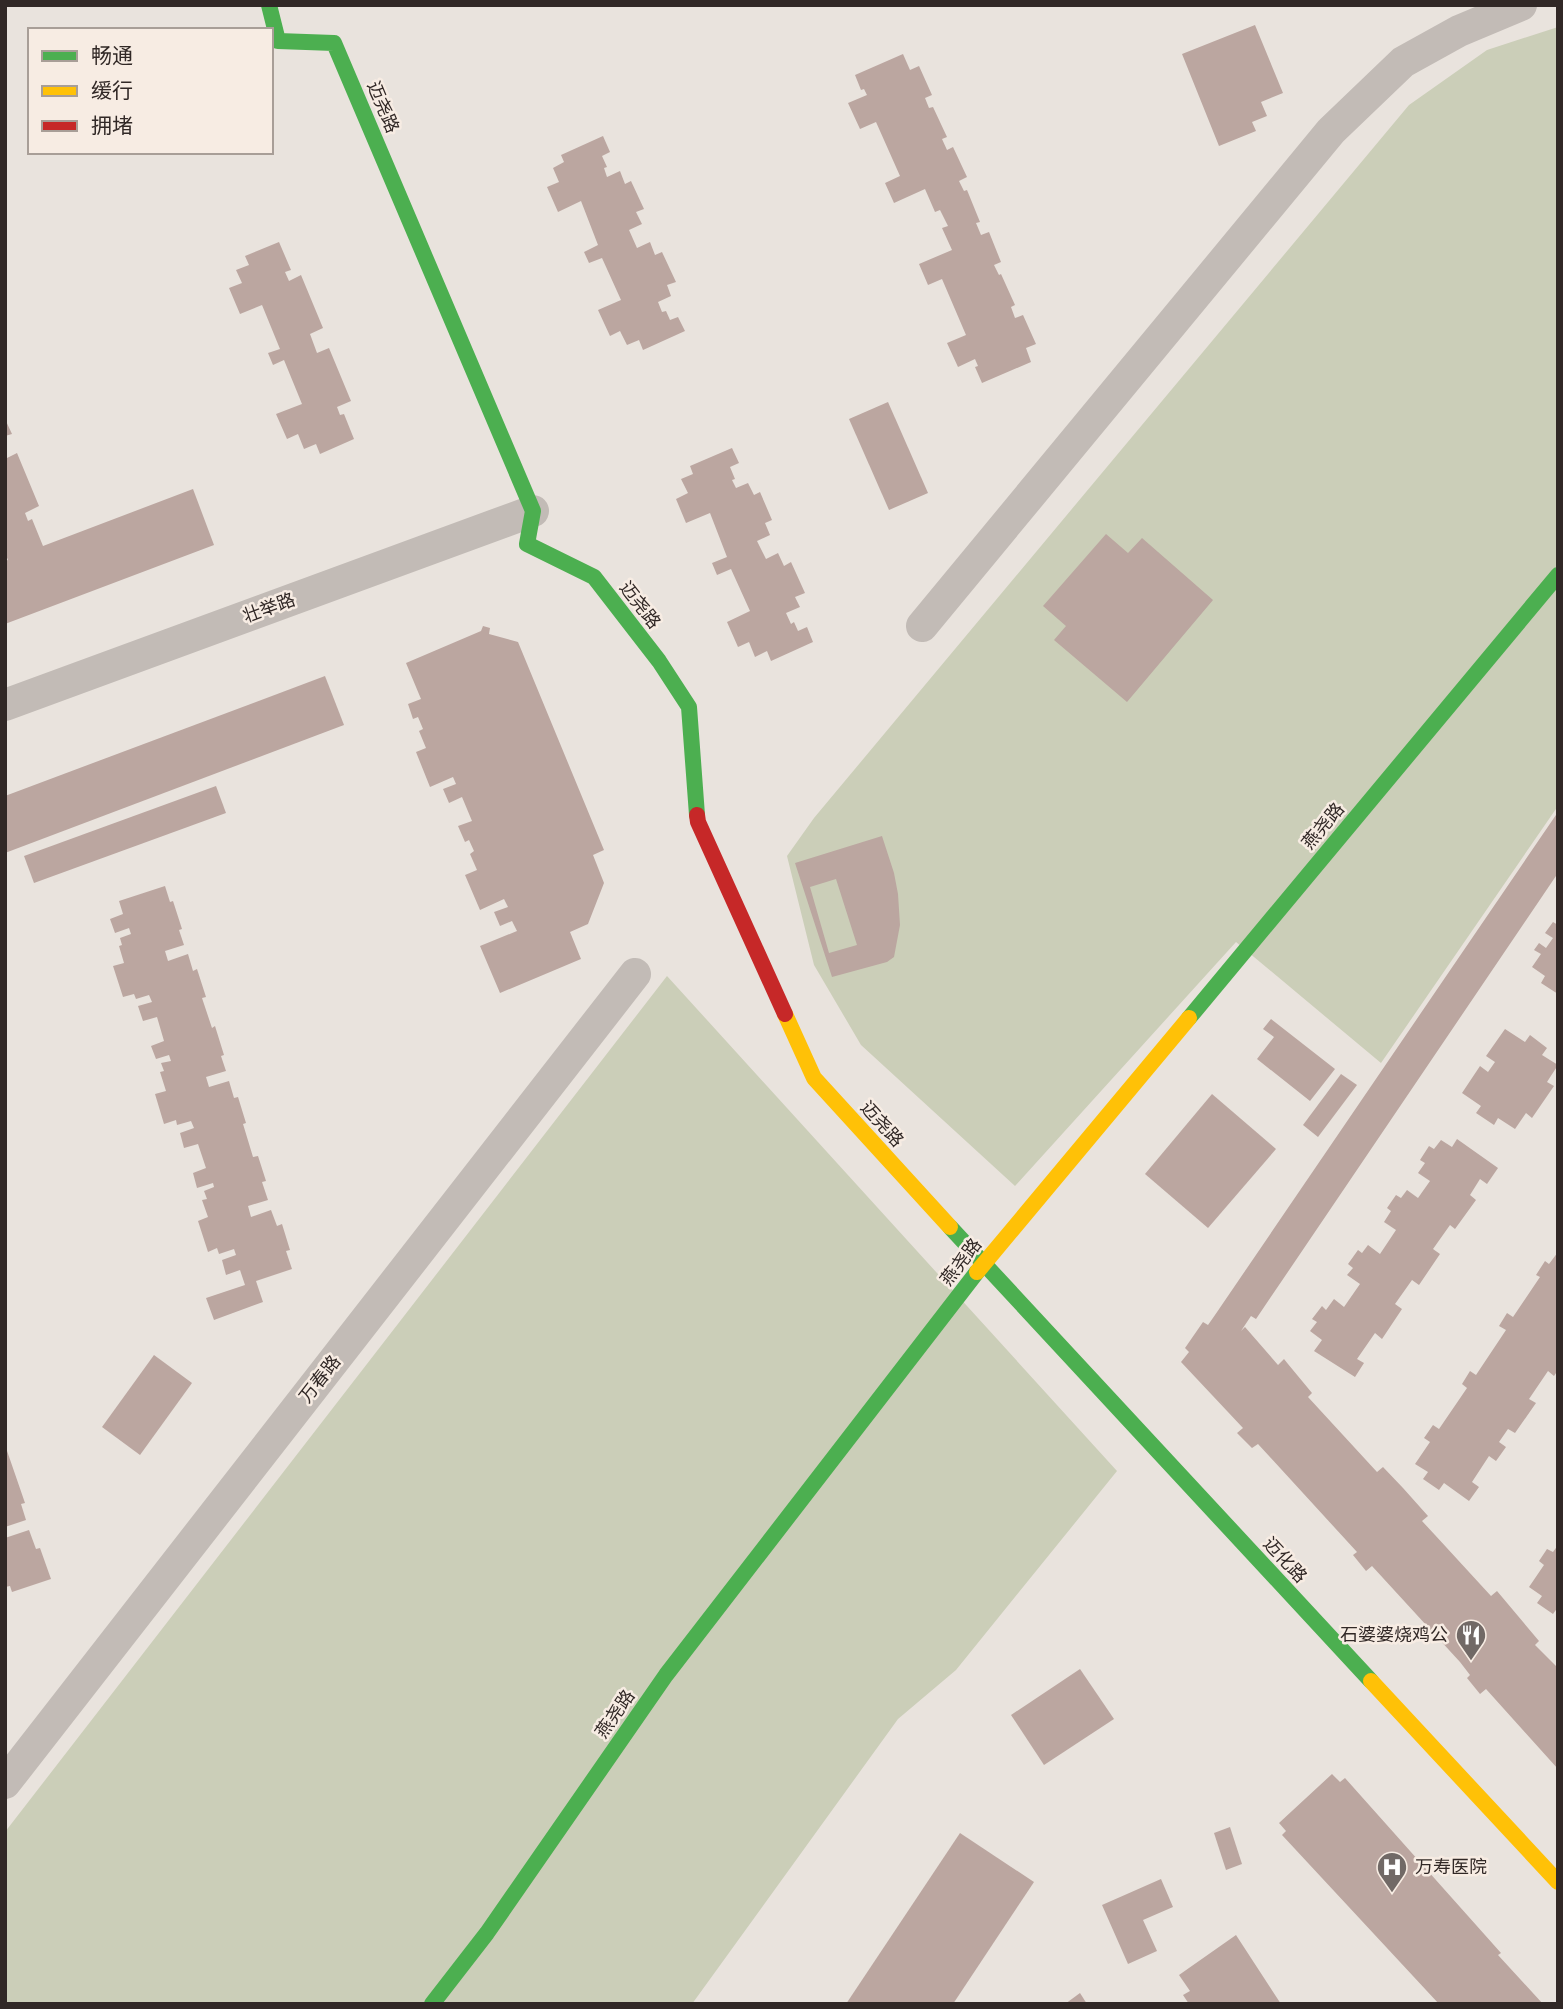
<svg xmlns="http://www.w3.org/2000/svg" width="1563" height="2009" viewBox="0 0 1563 2009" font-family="'Nunito Sans','Noto Sans SC',sans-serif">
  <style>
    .green { fill: #cbceb8 }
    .building { fill: #bba6a0; fill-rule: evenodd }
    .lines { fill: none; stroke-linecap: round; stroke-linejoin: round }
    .street { stroke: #c2bbb6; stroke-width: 32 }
    .fast { stroke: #4caf50; stroke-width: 16 }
    .slow { stroke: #ffc107; stroke-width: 16 }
    .jam { stroke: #c62828; stroke-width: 16 }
    .labels { text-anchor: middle; stroke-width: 5; stroke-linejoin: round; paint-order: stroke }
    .street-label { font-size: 18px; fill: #312826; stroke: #f7ece3 }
    .poi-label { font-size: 18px; fill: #312826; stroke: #f7ece3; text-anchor: end }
  </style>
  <rect width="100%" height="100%" fill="#e9e3dd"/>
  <g class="green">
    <path d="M1558 27V806L1381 1063 1236 942 1015 1186 861 1045 814 965 787 856 814 818 1409 105 1487 50Z"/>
    <path d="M667 976 1117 1471 956 1670 898 1719 692 2004H5V1832Z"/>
  </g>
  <g class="building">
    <path d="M1255 25 1283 93 1261 102 1267 116 1252 122 1256 131 1219 146 1182 54Z"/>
    <path d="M903 54 910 70 919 66 932 95 925 98 929 108 933 107 947 137 942 139 947 150 953 147 967 177 959 181 964 191 967 190 980 222 976 223 981 235 989 232 1001 262 994 265 999 275 1001 274 1015 305 1011 307 1015 318 1023 315 1036 344 1026 348 1031 362 982 383 975 367 978 366 975 359 958 367 947 343 966 335 942 279 928 285 919 264 952 250 942 228 948 226 940 210 935 212 925 189 894 203 885 183 900 176 876 122 860 129 848 103 867 95 864 89 861 90 855 75Z"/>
    <path d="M603 136 610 152 602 156 607 167 604 168 607 177 620 171 625 184 631 181 644 209 636 212 642 224 629 230 637 248 650 242 655 255 662 252 676 282 667 285 671 296 658 302 662 312 666 311 670 320 678 317 685 331 643 350 639 340 627 345 620 331 610 336 598 310 621 300 602 258 589 263 584 252 598 245 581 201 558 212 547 187 559 182 553 168 564 162 561 155Z"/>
    <path d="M279 242 291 270 285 272 289 281 301 275 323 328 310 334 317 353 329 348 351 401 337 407 340 415 344 414 354 439 320 454 316 444 304 449 298 434 287 439 276 414 302 404 284 360 273 365 268 353 280 349 262 305 240 314 229 288 242 283 236 270 249 265 245 256Z"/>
    <path d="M888 402 928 493 889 510 849 419Z"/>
    <path d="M5 419 12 434 5 436Z"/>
    <path d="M732 448 739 463 730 467 735 479 732 480 736 488 748 483 754 495 760 492 772 520 765 523 770 535 757 541 766 559 778 553 784 566 791 562 805 593 795 597 800 607 786 613 791 624 794 622 798 631 807 627 813 642 771 661 767 651 755 657 749 642 738 647 727 622 750 611 731 569 717 575 712 563 727 557 710 513 686 523 676 499 688 493 681 479 693 474 690 466Z"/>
    <path d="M17 453 39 506 25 513 28 521 32 519 43 546 193 489 214 545 5 624V561L8 560 5 553V459Z"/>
    <path d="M1106 534 1128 553 1142 538 1213 600 1127 702 1054 640 1066 626 1043 606Z"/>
    <path d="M483 626 490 628 489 634 518 642 604 850 593 855 604 883 588 924 570 932 581 959 500 993 480 946 517 931 512 921 500 926 494 912 508 907 504 899 480 910 465 875 477 870 470 854 474 851 469 840 465 842 458 826 472 821 462 797 449 803 443 789 456 784 453 777 430 787 416 752 426 748 419 731 423 729 418 717 413 719 408 704 421 699 406 663 481 631Z"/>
    <path d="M325 676 344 725 5 853V796Z"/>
    <path d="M216 786 226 813 34 883 24 856Z"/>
    <path d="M1558 812V873L1256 1319 1251 1316 1241 1331 1245 1327 1278 1365 1284 1359 1288 1364 1312 1393 1308 1397 1377 1472 1383 1467 1403 1488 1428 1516 1422 1521 1435 1535 1491 1596 1497 1591 1539 1641 1535 1645 1558 1668V1769L1486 1689 1480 1694 1467 1678 1470 1675 1460 1662 1372 1566 1366 1571 1353 1555 1357 1552 1258 1444 1252 1448 1237 1433 1243 1428 1181 1362 1189 1352 1185 1348 1203 1322 1208 1325 1215 1315Z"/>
    <path d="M882 836 894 873 898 894 900 925 894 957 887 962 832 977 795 863ZM836 879 857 945 829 953 810 887Z"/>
    <path d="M165 886 170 902 173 901 182 929 179 930 184 945 165 951 168 961 188 954 193 971 197 969 206 997 202 998 212 1028 215 1026 224 1055 221 1056 226 1071 206 1077 209 1087 229 1081 234 1098 238 1097 246 1123 243 1124 253 1157 258 1156 266 1181 262 1182 268 1200 248 1206 251 1217 271 1210 277 1226 282 1224 290 1250 286 1251 292 1269 256 1281 263 1302 214 1320 206 1298 245 1285 240 1270 226 1275 222 1260 236 1255 234 1249 219 1254 217 1248 208 1252 198 1221 208 1217 202 1200 207 1199 204 1191 214 1187 213 1183 197 1188 193 1173 206 1168 198 1144 184 1148 180 1133 194 1128 191 1121 177 1125 176 1120 164 1124 155 1094 166 1091 160 1072 164 1071 161 1063 171 1061 169 1055 156 1059 151 1046 164 1041 157 1017 143 1021 138 1006 152 1002 149 995 136 999 134 994 123 997 113 966 124 963 119 946 122 945 120 938 131 934 129 928 115 933 110 919 123 914 119 901Z"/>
    <path d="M1553 922 1558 925V994L1541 983 1545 976 1532 967 1541 954 1534 950 1539 943 1546 948 1553 938 1545 933Z"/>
    <path d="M1271 1019 1335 1069 1310 1101 1257 1059 1274 1037 1263 1029Z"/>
    <path d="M1505 1029 1525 1042 1530 1035 1547 1048 1542 1055 1558 1065 1547 1082 1554 1086 1532 1118 1526 1113 1515 1129 1498 1118 1494 1125 1476 1113 1481 1106 1462 1093 1480 1066 1488 1072 1495 1062 1486 1056Z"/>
    <path d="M1341 1074 1357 1085 1318 1137 1303 1125Z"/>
    <path d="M1212 1094 1276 1149 1208 1228 1145 1174Z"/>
    <path d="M1457 1139 1498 1168 1487 1184 1480 1179 1470 1195 1476 1200 1455 1229 1450 1225 1433 1249 1440 1254 1419 1285 1412 1280 1395 1304 1402 1309 1382 1339 1375 1333 1357 1359 1364 1363 1355 1377 1314 1351 1322 1340 1310 1331 1317 1322 1312 1319 1322 1306 1326 1310 1334 1299 1344 1307 1360 1284 1347 1275 1353 1268 1348 1264 1358 1250 1362 1253 1368 1245 1380 1254 1396 1230 1384 1222 1391 1211 1387 1208 1396 1195 1401 1198 1407 1190 1418 1198 1430 1181 1418 1173 1425 1163 1420 1160 1429 1146 1434 1149 1441 1140 1452 1147Z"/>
    <path d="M1558 1252V1370L1554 1376 1548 1371 1529 1399 1536 1403 1515 1433 1508 1429 1499 1442 1506 1447 1496 1461 1489 1456 1472 1482 1479 1487 1469 1501 1444 1483 1439 1490 1423 1479 1428 1472 1415 1464 1430 1442 1424 1438 1433 1425 1439 1429 1467 1388 1462 1384 1470 1371 1476 1375 1506 1330 1499 1326 1507 1313 1513 1317 1540 1277 1536 1275 1545 1261 1549 1264Z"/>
    <path d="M154 1355 192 1383 140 1455 102 1427Z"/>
    <path d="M5 1445 25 1503 21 1504 26 1520 5 1527Z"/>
    <path d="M29 1530 36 1549 40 1548 51 1579 12 1592 10 1586 5 1587V1538Z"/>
    <path d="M1558 1545V1607L1553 1614 1537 1603 1542 1596 1529 1587 1544 1565 1539 1561 1547 1549 1553 1552Z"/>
    <path d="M1080 1669 1114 1719 1044 1765 1011 1715Z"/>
    <path d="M1332 1774 1340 1782 1345 1778 1501 1953 1498 1955 1543 2004 1446 2002 1439 2004 1282 1835 1286 1831 1279 1823Z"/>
    <path d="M1230 1827 1242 1864 1226 1870 1214 1833Z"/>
    <path d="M960 1833 1034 1882 953 2004H846Z"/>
    <path d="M1161 1879 1173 1907 1143 1920 1157 1951 1128 1964 1102 1905Z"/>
    <path d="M1236 1935 1281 2004H1189L1183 1995 1190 1991 1179 1975Z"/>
    <path d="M1080 1993 1087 2004H1065Z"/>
  </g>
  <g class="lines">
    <g class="street">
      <path d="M922 626 1331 131 1403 62 1459 31 1521 5"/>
      <path d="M5 705 533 511"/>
      <path d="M5 1783 635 974"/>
    </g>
    <g class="fast">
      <path d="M269 5 278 41 334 43 533 511 527 544 594 577 659 661 689 707 697 815"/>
      <path d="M1189 1018 1558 575"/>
      <path d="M950 1227 1371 1681"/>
      <path d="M432 2004 487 1933 666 1675 977 1272"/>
    </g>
    <g class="slow">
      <path d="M785 1014 814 1078 950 1227"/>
      <path d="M977 1272 1189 1018"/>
      <path d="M1371 1681 1558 1882"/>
    </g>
    <path class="jam" d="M697 815 698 822 785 1014"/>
  </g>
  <defs>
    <g id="restaurant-pin" transform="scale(1.575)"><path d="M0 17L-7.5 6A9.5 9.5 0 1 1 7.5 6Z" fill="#716966" stroke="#f7ece3"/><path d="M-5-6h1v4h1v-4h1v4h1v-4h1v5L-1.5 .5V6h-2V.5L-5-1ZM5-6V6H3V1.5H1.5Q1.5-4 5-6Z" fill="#fff"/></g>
    <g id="hospital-pin" transform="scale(1.575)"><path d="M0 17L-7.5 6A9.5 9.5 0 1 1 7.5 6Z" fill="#716966" stroke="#f7ece3"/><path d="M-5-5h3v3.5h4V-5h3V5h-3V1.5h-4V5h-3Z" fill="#fff"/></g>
  </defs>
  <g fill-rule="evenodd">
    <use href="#restaurant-pin" x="1471" y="1635"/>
    <use href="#hospital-pin" x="1392" y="1867"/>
  </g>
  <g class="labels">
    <g class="street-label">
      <text transform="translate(383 107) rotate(67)" y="6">迈尧路</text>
      <text transform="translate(640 605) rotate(52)" y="6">迈尧路</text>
      <text transform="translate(269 608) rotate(-20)" y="6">壮举路</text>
      <text transform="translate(1323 826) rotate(-50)" y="6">燕尧路</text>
      <text transform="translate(882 1124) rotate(48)" y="6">迈尧路</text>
      <text transform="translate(961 1262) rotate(-52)" y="6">燕尧路</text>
      <text transform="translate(320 1379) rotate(-52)" y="6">万春路</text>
      <text transform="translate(1285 1560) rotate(47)" y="6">迈化路</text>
      <text transform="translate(615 1714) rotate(-55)" y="6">燕尧路</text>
    </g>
    <g class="poi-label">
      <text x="1448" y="1641">石婆婆烧鸡公</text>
      <text x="1415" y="1873" text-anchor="start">万寿医院</text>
    </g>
  </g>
  <rect width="1563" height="2009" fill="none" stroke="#312826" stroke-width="14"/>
  <rect x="28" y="28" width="245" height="126" fill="#f7ece3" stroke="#a89e97" stroke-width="2"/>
  <rect x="42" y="51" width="35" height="10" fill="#4caf50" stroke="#a89e97" stroke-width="2"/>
  <text x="91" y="63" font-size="21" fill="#312826">畅通</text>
  <rect x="42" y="86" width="35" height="10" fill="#ffc107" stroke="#a89e97" stroke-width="2"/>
  <text x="91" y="98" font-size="21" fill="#312826">缓行</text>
  <rect x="42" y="121" width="35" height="10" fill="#c62828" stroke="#a89e97" stroke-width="2"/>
  <text x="91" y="133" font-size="21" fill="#312826">拥堵</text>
</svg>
